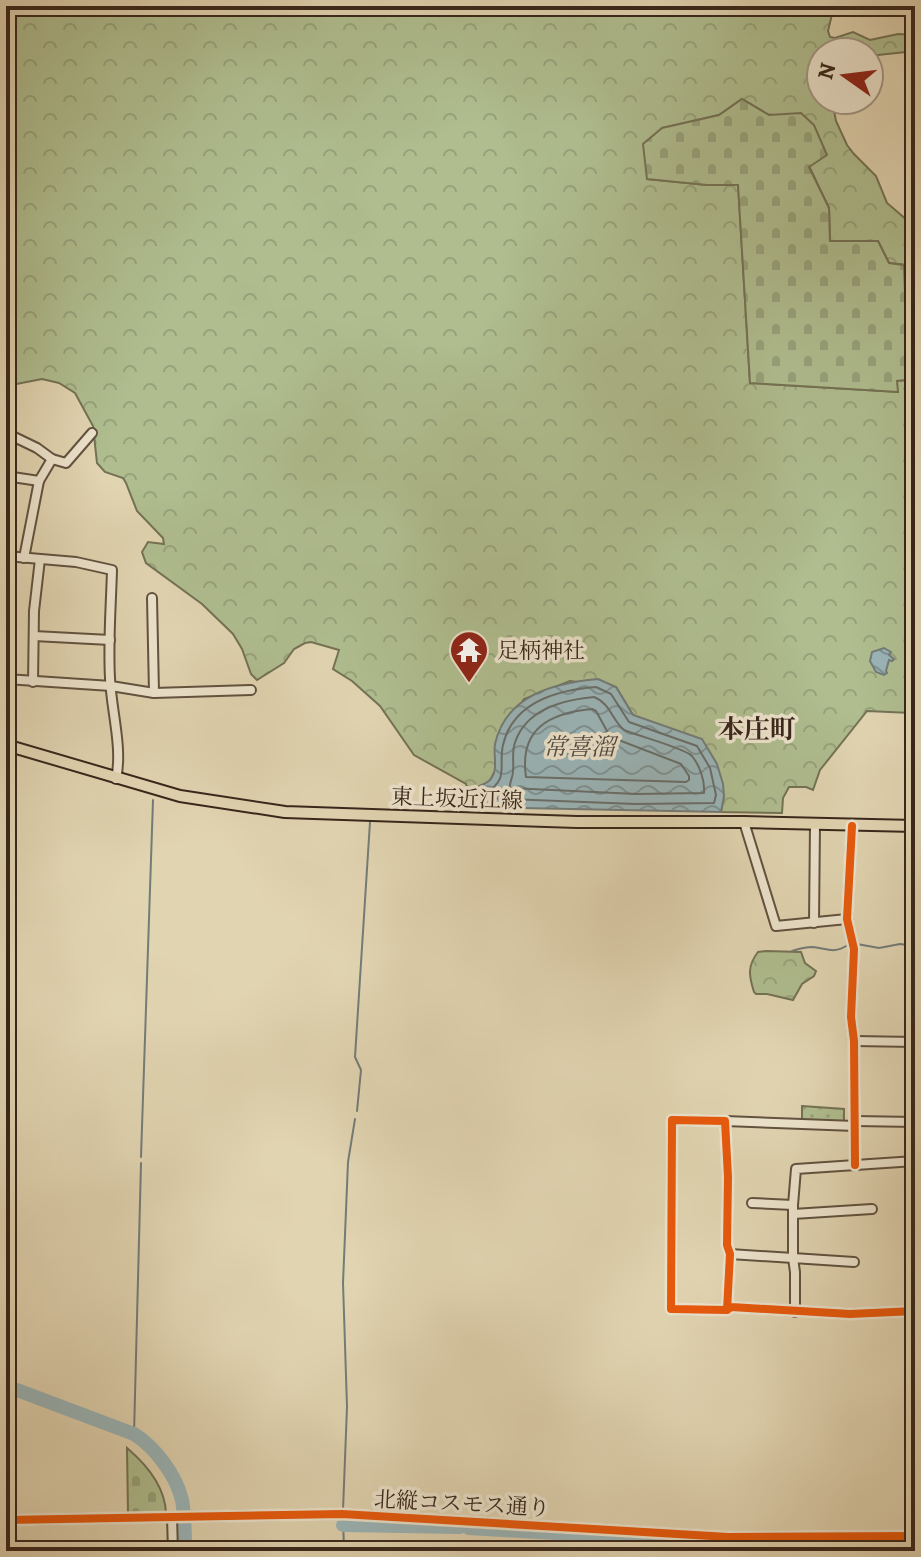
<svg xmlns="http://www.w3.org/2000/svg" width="921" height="1557" viewBox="0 0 921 1557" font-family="Alegreya,'Noto Serif JP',serif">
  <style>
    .grass { fill: url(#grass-dots); stroke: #747255; stroke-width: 2 }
    .forest { fill: url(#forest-crowns); stroke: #747255; stroke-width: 2 }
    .cemetery { fill: url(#cemetery-stones); stroke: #747255; stroke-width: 2 }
    .water { fill: url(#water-waves); stroke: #737c79; stroke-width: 2 }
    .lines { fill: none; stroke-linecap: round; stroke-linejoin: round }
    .shore { stroke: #696e6a; stroke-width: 2 }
    .stream { stroke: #737c79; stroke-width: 2 }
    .river { stroke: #9ab5b8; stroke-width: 14 }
    .minor-casing { stroke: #625240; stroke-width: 12 }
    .major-casing { stroke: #38261b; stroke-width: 14 }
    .minor { stroke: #ece3cc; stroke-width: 8 }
    .major { stroke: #e1d4b1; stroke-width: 10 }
    .cycleway-casing { stroke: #ece3cc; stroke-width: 13 }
    .cycleway { stroke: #e8590c; stroke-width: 8 }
    .labels { text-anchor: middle; stroke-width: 7; stroke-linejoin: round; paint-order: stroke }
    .poi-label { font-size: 22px; fill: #38261b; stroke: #ece3cc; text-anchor: start }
    .street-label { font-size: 22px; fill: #38261b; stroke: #ece3cc }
    .water-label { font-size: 24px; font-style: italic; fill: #504a42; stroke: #ece3cc }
    .quarter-label { font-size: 26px; font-weight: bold; fill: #38261b; stroke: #ece3cc }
  </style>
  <defs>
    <pattern id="grass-dots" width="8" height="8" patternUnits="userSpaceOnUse" patternTransform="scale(2)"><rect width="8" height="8" fill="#afbd8f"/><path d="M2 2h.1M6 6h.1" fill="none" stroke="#97a27b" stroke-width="1.8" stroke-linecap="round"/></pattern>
    <pattern id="forest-crowns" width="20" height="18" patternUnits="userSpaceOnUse" patternTransform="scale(2)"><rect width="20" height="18" fill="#afbd8f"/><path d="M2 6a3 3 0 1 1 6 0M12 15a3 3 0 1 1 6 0" fill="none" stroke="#97a27b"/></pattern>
    <pattern id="cemetery-stones" width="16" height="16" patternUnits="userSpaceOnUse" patternTransform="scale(2)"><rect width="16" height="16" fill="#afbd8f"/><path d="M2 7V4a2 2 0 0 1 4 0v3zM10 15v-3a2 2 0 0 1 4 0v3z" fill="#97a27b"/></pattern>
    <pattern id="water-waves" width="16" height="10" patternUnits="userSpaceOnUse" patternTransform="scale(2)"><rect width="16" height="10" fill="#9ab5b8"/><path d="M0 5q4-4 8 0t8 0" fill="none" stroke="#7f9395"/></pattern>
  </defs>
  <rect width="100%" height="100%" fill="#e1d4b1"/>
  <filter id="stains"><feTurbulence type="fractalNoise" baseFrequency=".0025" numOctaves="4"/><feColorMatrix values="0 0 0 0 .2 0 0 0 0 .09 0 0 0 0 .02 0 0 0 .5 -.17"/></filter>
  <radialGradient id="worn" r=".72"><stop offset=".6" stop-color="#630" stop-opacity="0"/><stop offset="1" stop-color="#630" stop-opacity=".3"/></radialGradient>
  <path class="grass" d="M802 1106 844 1109V1122L802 1121Z"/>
  <g class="forest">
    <path d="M6 6H834L828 31 830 37 835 38 853 32 870 40 898 34 915 35V51L869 56V52H821V100H832L836 121 847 145 854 154 876 176 887 203 915 227V266L889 263 878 241H830L829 208 809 166 769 115 742 99 719 115 662 128 648 179 707 185 738 184 750 383 897 392 896 381 915 379V706L911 713 867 711 820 770 813 790 806 787H789L783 798 782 813 721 812 724 796 649 721 633 715 616 687 570 681 524 699 495 745V771L489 782 468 791 466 784 414 755 380 706 352 681 333 669 339 650 311 642 305 643 294 649 284 663 257 680 251 674 242 649 233 634 202 604 146 563 142 552 148 542 164 544 163 538 137 511 126 483 123 478 105 472 97 463 93 426 75 393 59 383 42 379 6 386Z"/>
    <path d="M766 951 801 952 805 963 816 971 814 976 802 984 793 1000 767 994H756L754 992C749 976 747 966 758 952Z"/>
  </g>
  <g class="cemetery">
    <path d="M742 99 769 115 801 113 814 125 827 155 809 167 829 208 830 241H878L889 263 904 265 907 347H915V379L897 381 898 392 750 383 738 185H707L647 179 643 144 662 128 719 115Z"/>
    <path d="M127 1448C147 1465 165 1486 166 1513L128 1514Z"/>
  </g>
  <g class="water">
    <path d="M884 648 891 652 889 655 894 659 892 661 889 660 886 671 887 673 884 675 876 672 870 661 872 652Z"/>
    <path d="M598 679 616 687 633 715 702 739 717 764 723 784 724 796 721 812 469 807 464 805 468 791C474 788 485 785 490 780 499 770 493 756 495 744 506 695 554 683 598 679Z"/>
  </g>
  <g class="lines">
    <g class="shore">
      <path d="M596 687 611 694 629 722 697 746 710 768 716 795 714 803 635 804 485 798V793C510 779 498 767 503 745 513 702 557 690 596 687Z"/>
      <path d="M594 697C610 703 612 720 624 730 638 736 684 748 692 756 700 766 705 781 704 793L636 794 510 788C509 782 513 778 513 771 514 763 512 754 514 746 523 711 561 700 594 697Z"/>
      <path d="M592 709 596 711 607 731 616 739 681 764 689 776V780L686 782 526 777C519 729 549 713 592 709Z"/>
    </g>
    <g class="stream">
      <path d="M857 944 879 948 900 944 915 946"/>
      <path d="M792 951C798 949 807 947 813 947 829 949 833 954 848 945"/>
      <path d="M357 1111 361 1070 355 1057 370 822"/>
      <path d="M141 1157 153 800"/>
      <path d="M16 1393 17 1390"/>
      <path d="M6 1401H11"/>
      <path d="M134 1434 141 1163"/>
      <path d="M343 1510 347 1407 343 1283 348 1162 355 1119"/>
      <path d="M343 1516 344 1551"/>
    </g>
    <g class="river">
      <path d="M17 1390 134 1434C155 1447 176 1475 182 1500 185 1516 185 1535 185 1551"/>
      <path d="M343 1525 460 1527"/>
      <path d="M469 1528 726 1543 915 1544"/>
    </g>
    <g class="minor-casing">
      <g id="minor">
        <path d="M6 433 37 448 52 459 66 463 92 433"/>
        <path d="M6 476 39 481"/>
        <path d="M6 556 76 562 112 570C111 606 108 642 110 678 111 709 123 748 116 779"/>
        <path d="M24 558 39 481 52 459"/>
        <path d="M152 598 154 693"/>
        <path d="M34 636 110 640"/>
        <path d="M6 679 111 686 154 693 251 690"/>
        <path d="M33 682 34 611 40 559"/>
        <path d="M744 822 776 926 847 919"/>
        <path d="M852 826 847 919 854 949 851 1017 854 1041 855 1165"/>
        <path d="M814 923 815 824"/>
        <path d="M854 1041 915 1042"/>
        <path d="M725 1121 855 1126"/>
        <path d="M855 1121 915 1122"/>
        <path d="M752 1203 793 1205"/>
        <path d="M793 1214 872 1209"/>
        <path d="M730 1254 793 1258V1205L796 1169 915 1161"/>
        <path d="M727 1310 730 1254 727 1245 728 1177 725 1121 672 1120 671 1309 727 1310 731 1307 850 1314 915 1311"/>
        <path d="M795 1312V1272L793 1258 854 1262"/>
        <path d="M172 1517 173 1551"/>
        <path d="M6 1520 342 1514 728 1537 915 1536"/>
      </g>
    </g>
    <g class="major-casing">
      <path id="major" d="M6 745 180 796 285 812 577 822H744L915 826"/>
    </g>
    <use href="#minor" class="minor"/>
    <use href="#major" class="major"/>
    <g class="cycleway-casing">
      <g id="cycleway">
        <path d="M852 826 847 919 854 949 851 1017 854 1041 855 1165"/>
        <path d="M727 1310 730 1254 727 1245 728 1177 725 1121 672 1120 671 1309 727 1310 731 1307 850 1314 915 1311"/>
        <path d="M6 1520 342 1514 728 1537 915 1536"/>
      </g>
    </g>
    <use href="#cycleway" class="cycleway"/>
  </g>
  <defs>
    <g id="temple-pin" transform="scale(2)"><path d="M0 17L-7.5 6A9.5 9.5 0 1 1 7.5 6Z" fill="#8f2418" stroke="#ece3cc"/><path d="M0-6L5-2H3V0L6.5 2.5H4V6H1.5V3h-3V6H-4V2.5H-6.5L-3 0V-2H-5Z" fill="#fff"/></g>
  </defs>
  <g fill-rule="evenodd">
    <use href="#temple-pin" x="469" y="650"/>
  </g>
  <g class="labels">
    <g class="poi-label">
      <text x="497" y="658">足柄神社</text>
    </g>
    <g class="street-label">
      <text transform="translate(457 798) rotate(2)" y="8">東上坂近江線</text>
      <text transform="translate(462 1503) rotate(3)" y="8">北縦コスモス通り</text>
    </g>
    <g class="water-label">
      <text x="579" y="755">常喜溜</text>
    </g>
    <g class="quarter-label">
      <text x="757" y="738">本庄町</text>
    </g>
  </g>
  <rect width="921" height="1557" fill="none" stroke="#e1d4b1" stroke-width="32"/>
  <rect x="8" y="8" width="905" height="1541" fill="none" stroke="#38261b" stroke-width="4"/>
  <rect x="16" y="16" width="889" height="1525" fill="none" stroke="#38261b" stroke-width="2"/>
  <g transform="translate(845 76) rotate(284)"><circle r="38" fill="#ece3cc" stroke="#a49785" stroke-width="2"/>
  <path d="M0-6L14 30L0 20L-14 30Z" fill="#8f2418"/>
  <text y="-12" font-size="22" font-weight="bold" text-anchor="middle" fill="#38261b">N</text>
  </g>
  <rect width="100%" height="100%" filter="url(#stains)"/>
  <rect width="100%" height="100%" fill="url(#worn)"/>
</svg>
